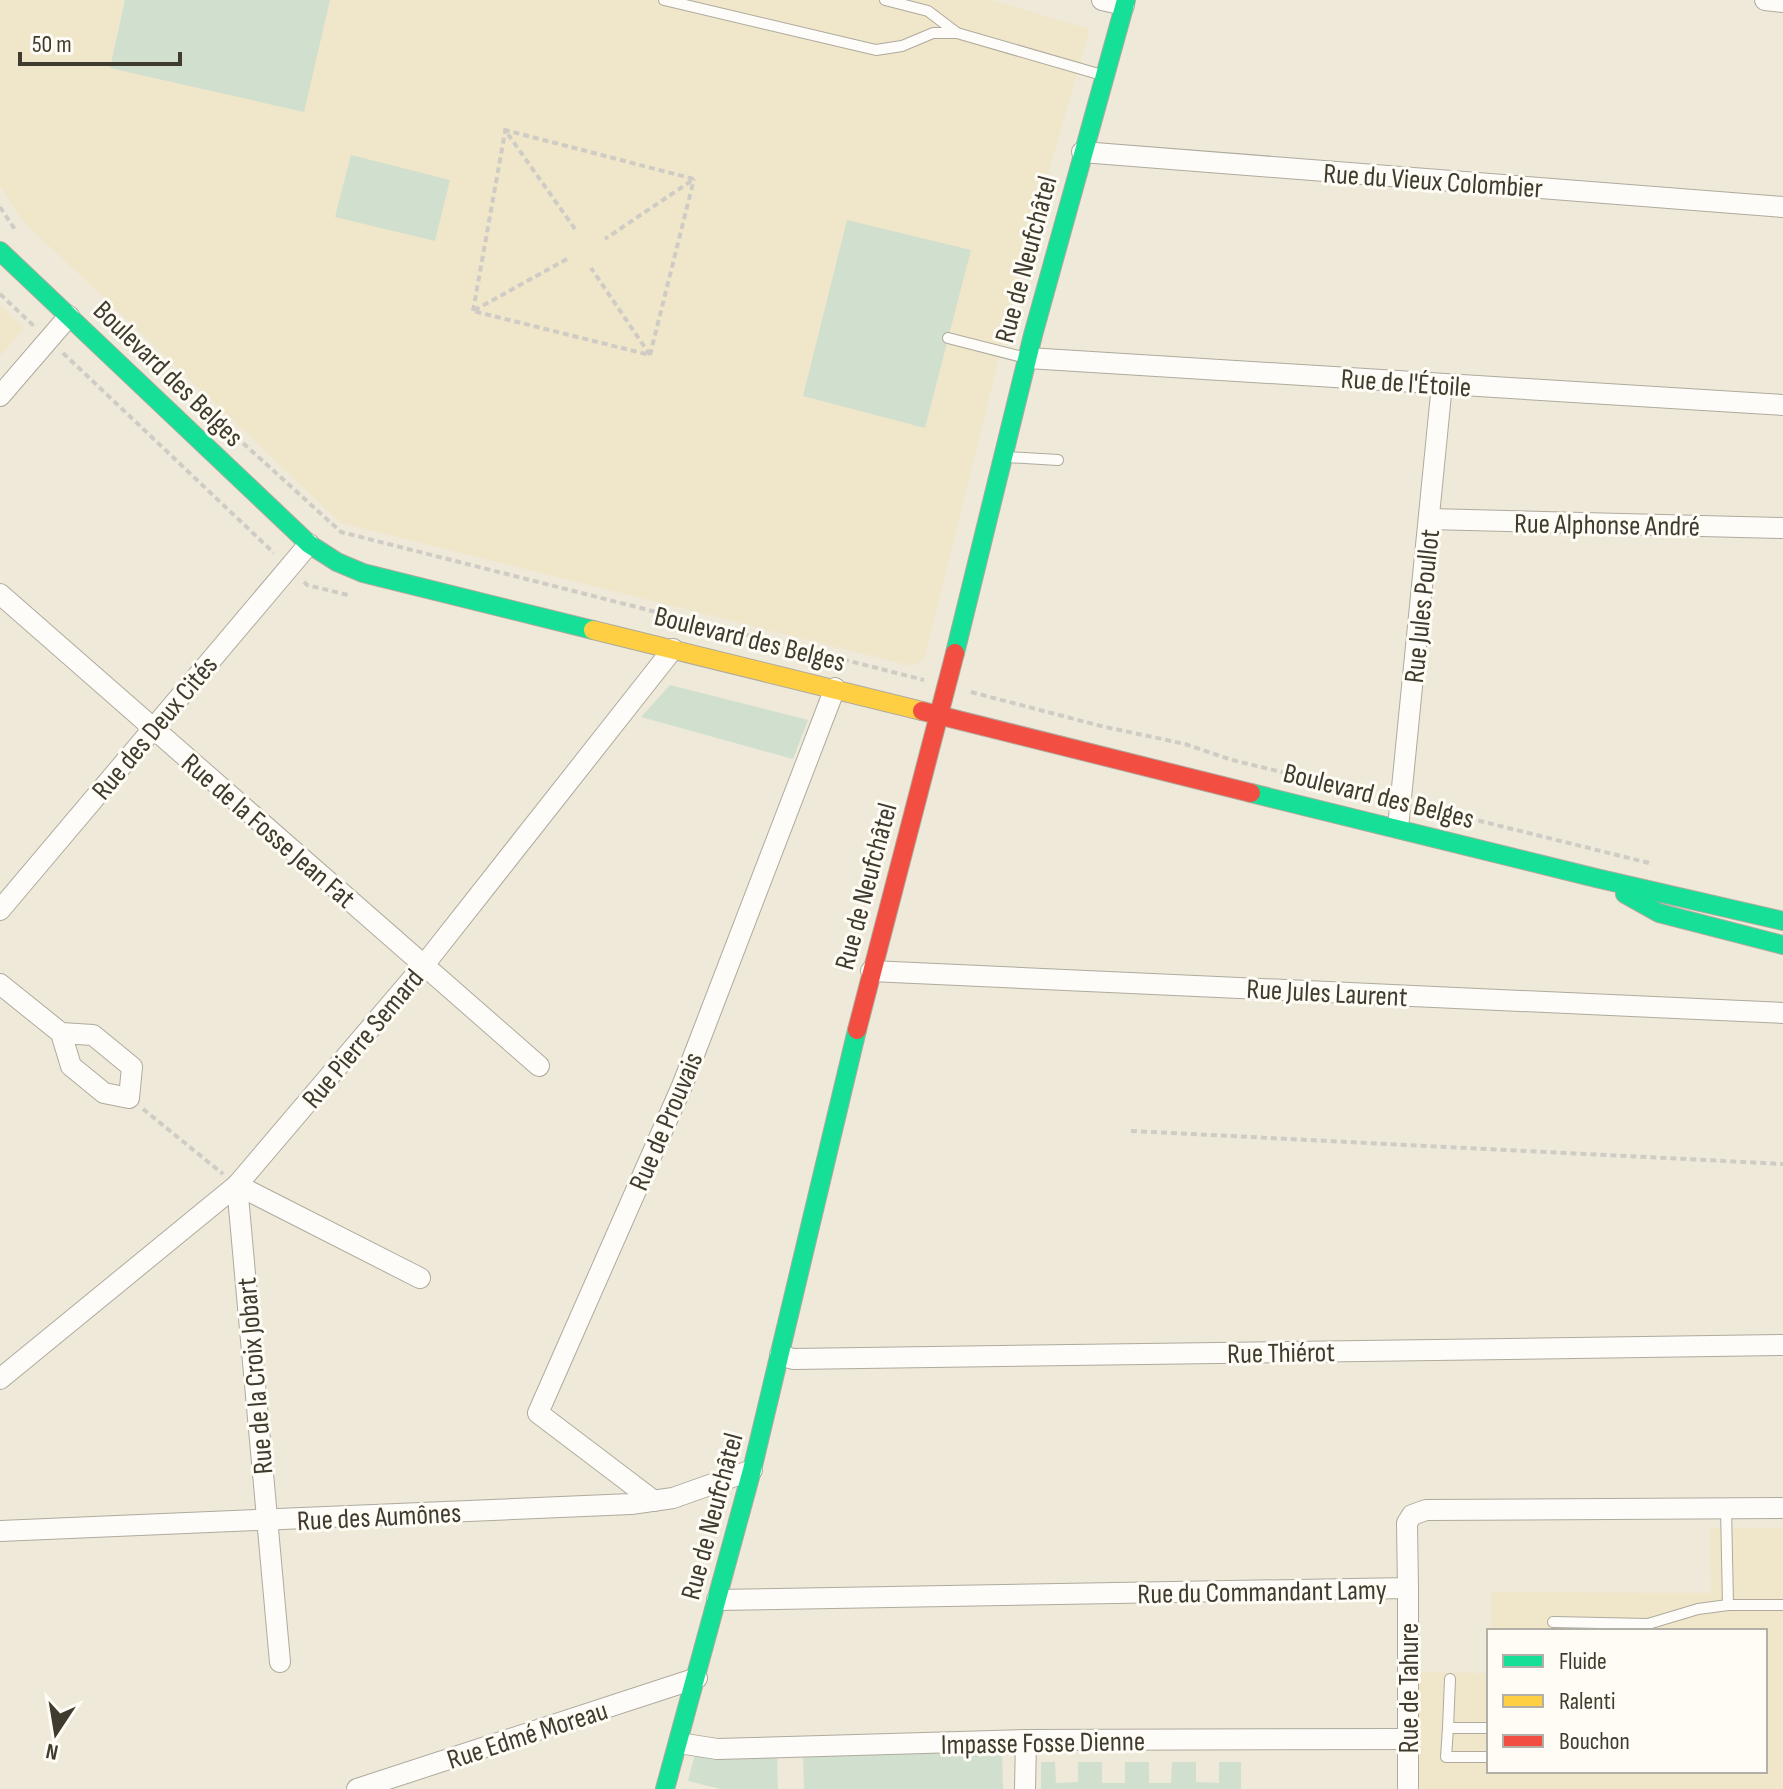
<svg xmlns="http://www.w3.org/2000/svg" width="1783" height="1789" viewBox="0 0 1783 1789" font-family="'Sofia Sans Condensed',sans-serif">
  <style>
    .built { fill: #f0e6ca }
    .green { fill: #d1dfcf }
    .lines { fill: none; stroke-linecap: round; stroke-linejoin: round }
    .lane-casing { stroke: #afaa9d; stroke-width: 12 }
    .street-casing { stroke: #afaa9d; stroke-width: 22 }
    .fast-casing { stroke: #afaa9d; stroke-width: 20 }
    .slow-casing { stroke: #afaa9d; stroke-width: 20 }
    .jam-casing { stroke: #afaa9d; stroke-width: 20 }
    .path { stroke: #ceccc5; stroke-width: 4; stroke-dasharray: 6 4; stroke-linecap: butt }
    .lane { stroke: #fdfcf9; stroke-width: 10 }
    .street { stroke: #fdfcf9; stroke-width: 20 }
    .fast { stroke: #16e098; stroke-width: 18 }
    .slow { stroke: #ffcf43; stroke-width: 18 }
    .jam { stroke: #f24e42; stroke-width: 18 }
    .labels { text-anchor: middle; stroke-width: 6; stroke-linejoin: round; paint-order: stroke }
    .street-label { font-size: 28px; fill: #403b2f; stroke: #fefcf5 }
  </style>
  <rect width="100%" height="100%" fill="#efe9d9"/>
  <g class="built">
    <path d="M0 0H991L1090 29 1024 256 924 660 912 666 341 523 23 221 0 186Z"/>
    <path d="M0 305 24 328 0 356Z"/>
    <path d="M1710 1528H1783V1789H1418L1417 1672 1489 1673V1771H1765V1631H1491V1592L1711 1593Z"/>
  </g>
  <g class="green">
    <path d="M125 0H330L304 112 110 68Z"/>
    <path d="M351 155 450 180 435 241 335 217Z"/>
    <path d="M847 220 971 250 925 428 803 396Z"/>
    <path d="M670 685 808 720 793 759 641 717Z"/>
    <path d="M1002 1751 1003 1789H804L803 1753Z"/>
    <path d="M695 1754H777L778 1789H721L688 1781Z"/>
    <path d="M1041 1762H1055L1056 1783 1078 1782V1762H1102V1783H1125V1762H1149V1783H1171L1172 1762H1196V1782L1219 1783V1762H1241V1789H1041Z"/>
  </g>
  <g class="lines">
    <g class="lane-casing">
      <g id="lane">
        <path d="M664 0 876 50 902 46 933 33H957L1102 75"/>
        <path d="M885 0 928 11 957 33"/>
        <path d="M948 338 1026 358"/>
        <path d="M1006 457 1058 460"/>
        <path d="M1726 1508 1728 1605"/>
        <path d="M1553 1622 1648 1624 1698 1609 1728 1605H1783"/>
        <path d="M1450 1679 1448 1728H1489"/>
        <path d="M1448 1728 1446 1757H1489"/>
      </g>
    </g>
    <g class="street-casing">
      <g id="street">
        <path d="M1102 0 1124 5"/>
        <path d="M1765 0 1783 2"/>
        <path d="M1082 152 1783 207"/>
        <path d="M1028 358 1783 405"/>
        <path d="M0 396 69 316"/>
        <path d="M1430 519 1783 528"/>
        <path d="M0 594 539 1066"/>
        <path d="M1398 828 1442 384"/>
        <path d="M0 910 309 544"/>
        <path d="M871 971 1783 1013"/>
        <path d="M0 984 61 1033 71 1066 104 1093 129 1098 132 1067 93 1035 61 1033"/>
        <path d="M237 1185 280 1662"/>
        <path d="M237 1185 420 1278"/>
        <path d="M780 1355 793 1359 1783 1345"/>
        <path d="M0 1379 237 1185 424 965 673 649"/>
        <path d="M654 1501 538 1413 682 1086 835 688"/>
        <path d="M0 1531 631 1504 673 1498 752 1470"/>
        <path d="M717 1600 1408 1588 1407 1523 1412 1515 1426 1510 1783 1508"/>
        <path d="M679 1743 717 1749 1026 1740 1409 1739"/>
        <path d="M357 1789 697 1678"/>
        <path d="M1025 1789 1026 1740"/>
        <path d="M1408 1789V1588"/>
      </g>
    </g>
    <g class="fast-casing">
      <g id="fast">
        <path d="M0 251 309 544 337 562 363 573 593 630"/>
        <path d="M955 653 1033 335 1126 0"/>
        <path d="M1251 793 1596 878 1783 921"/>
        <path d="M1625 894 1659 913 1783 945"/>
        <path d="M665 1789 752 1470 857 1030"/>
      </g>
    </g>
    <g class="slow-casing">
      <path id="slow" d="M593 630 922 711"/>
    </g>
    <g class="jam-casing">
      <g id="jam">
        <path d="M922 711 1251 793"/>
        <path d="M857 1030 955 653"/>
      </g>
    </g>
    <g class="path">
      <path d="M0 207 16 231"/>
      <path d="M575 229 505 130 694 179 605 239"/>
      <path d="M567 259 473 311 650 355 591 268"/>
      <path d="M0 294 36 328"/>
      <path d="M473 311 505 132"/>
      <path d="M63 353 274 553"/>
      <path d="M650 355 694 179"/>
      <path d="M221 423 341 532 924 680"/>
      <path d="M304 582 307 585 348 595"/>
      <path d="M971 692 1101 726 1185 744 1232 760 1381 796"/>
      <path d="M1420 806 1653 864"/>
      <path d="M143 1109 223 1174"/>
      <path d="M1131 1131 1783 1164"/>
    </g>
    <use href="#lane" class="lane"/>
    <use href="#street" class="street"/>
    <use href="#fast" class="fast"/>
    <use href="#slow" class="slow"/>
    <use href="#jam" class="jam"/>
  </g>
  <g class="labels">
    <g class="street-label">
      <text transform="translate(1433 180) rotate(4)" y="10">Rue du Vieux Colombier</text>
      <text transform="translate(1025 259) rotate(-75)" y="10">Rue de Neufchâtel</text>
      <text transform="translate(169 373) rotate(44)" y="10">Boulevard des Belges</text>
      <text transform="translate(1406 382) rotate(4)" y="10">Rue de l'Étoile</text>
      <text transform="translate(1607 524) rotate(1)" y="10">Rue Alphonse André</text>
      <text transform="translate(1421 606) rotate(-84)" y="10">Rue Jules Poullot</text>
      <text transform="translate(750 638) rotate(14)" y="10">Boulevard des Belges</text>
      <text transform="translate(154 727) rotate(-50)" y="10">Rue des Deux Cités</text>
      <text transform="translate(1379 795) rotate(14)" y="10">Boulevard des Belges</text>
      <text transform="translate(269 830) rotate(41)" y="10">Rue de la Fosse Jean Fat</text>
      <text transform="translate(865 886) rotate(-75)" y="10">Rue de Neufchâtel</text>
      <text transform="translate(1327 992) rotate(3)" y="10">Rue Jules Laurent</text>
      <text transform="translate(362 1038) rotate(-50)" y="10">Rue Pierre Semard</text>
      <text transform="translate(665 1121) rotate(-67)" y="10">Rue de Prouvais</text>
      <text transform="translate(1281 1352) rotate(-1)" y="10">Rue Thiérot</text>
      <text transform="translate(254 1376) rotate(-95)" y="10">Rue de la Croix Jobart</text>
      <text transform="translate(379 1516) rotate(-3)" y="10">Rue des Aumônes</text>
      <text transform="translate(711 1516) rotate(-75)" y="10">Rue de Neufchâtel</text>
      <text transform="translate(1262 1591) rotate(-1)" y="10">Rue du Commandant Lamy</text>
      <text transform="translate(1408 1688) rotate(-90)" y="10">Rue de Tahure</text>
      <text transform="translate(527 1734) rotate(-18)" y="10">Rue Edmé Moreau</text>
      <text transform="translate(1043 1742) rotate(-1)" y="10">Impasse Fosse Dienne</text>
    </g>
  </g>
  <rect x="1487" y="1629" width="280" height="144" fill="#fefcf5" stroke="#b2afa6" stroke-width="2"/>
  <rect x="1503" y="1655" width="40" height="12" fill="#16e098" stroke="#b2afa6" stroke-width="2"/>
  <text x="1559" y="1669" font-size="24" fill="#403b2f">Fluide</text>
  <rect x="1503" y="1695" width="40" height="12" fill="#ffcf43" stroke="#b2afa6" stroke-width="2"/>
  <text x="1559" y="1709" font-size="24" fill="#403b2f">Ralenti</text>
  <rect x="1503" y="1735" width="40" height="12" fill="#f24e42" stroke="#b2afa6" stroke-width="2"/>
  <text x="1559" y="1749" font-size="24" fill="#403b2f">Bouchon</text>
  <g transform="translate(56 1733) rotate(192)" stroke="#fefcf5" stroke-width="6" paint-order="stroke">
  <path d="M0-6L14 30L0 20L-14 30Z" fill="#403b2f"/>
  <text y="-12" font-size="22" font-weight="bold" text-anchor="middle" fill="#403b2f">N</text>
  </g>
  <path d="M20 52v12h160v-12" fill="none" stroke="#403b2f" stroke-width="4"/>
  <text x="32" y="52" font-size="24" fill="#403b2f" stroke="#fefcf5" stroke-width="6" paint-order="stroke">50 m</text>
</svg>
